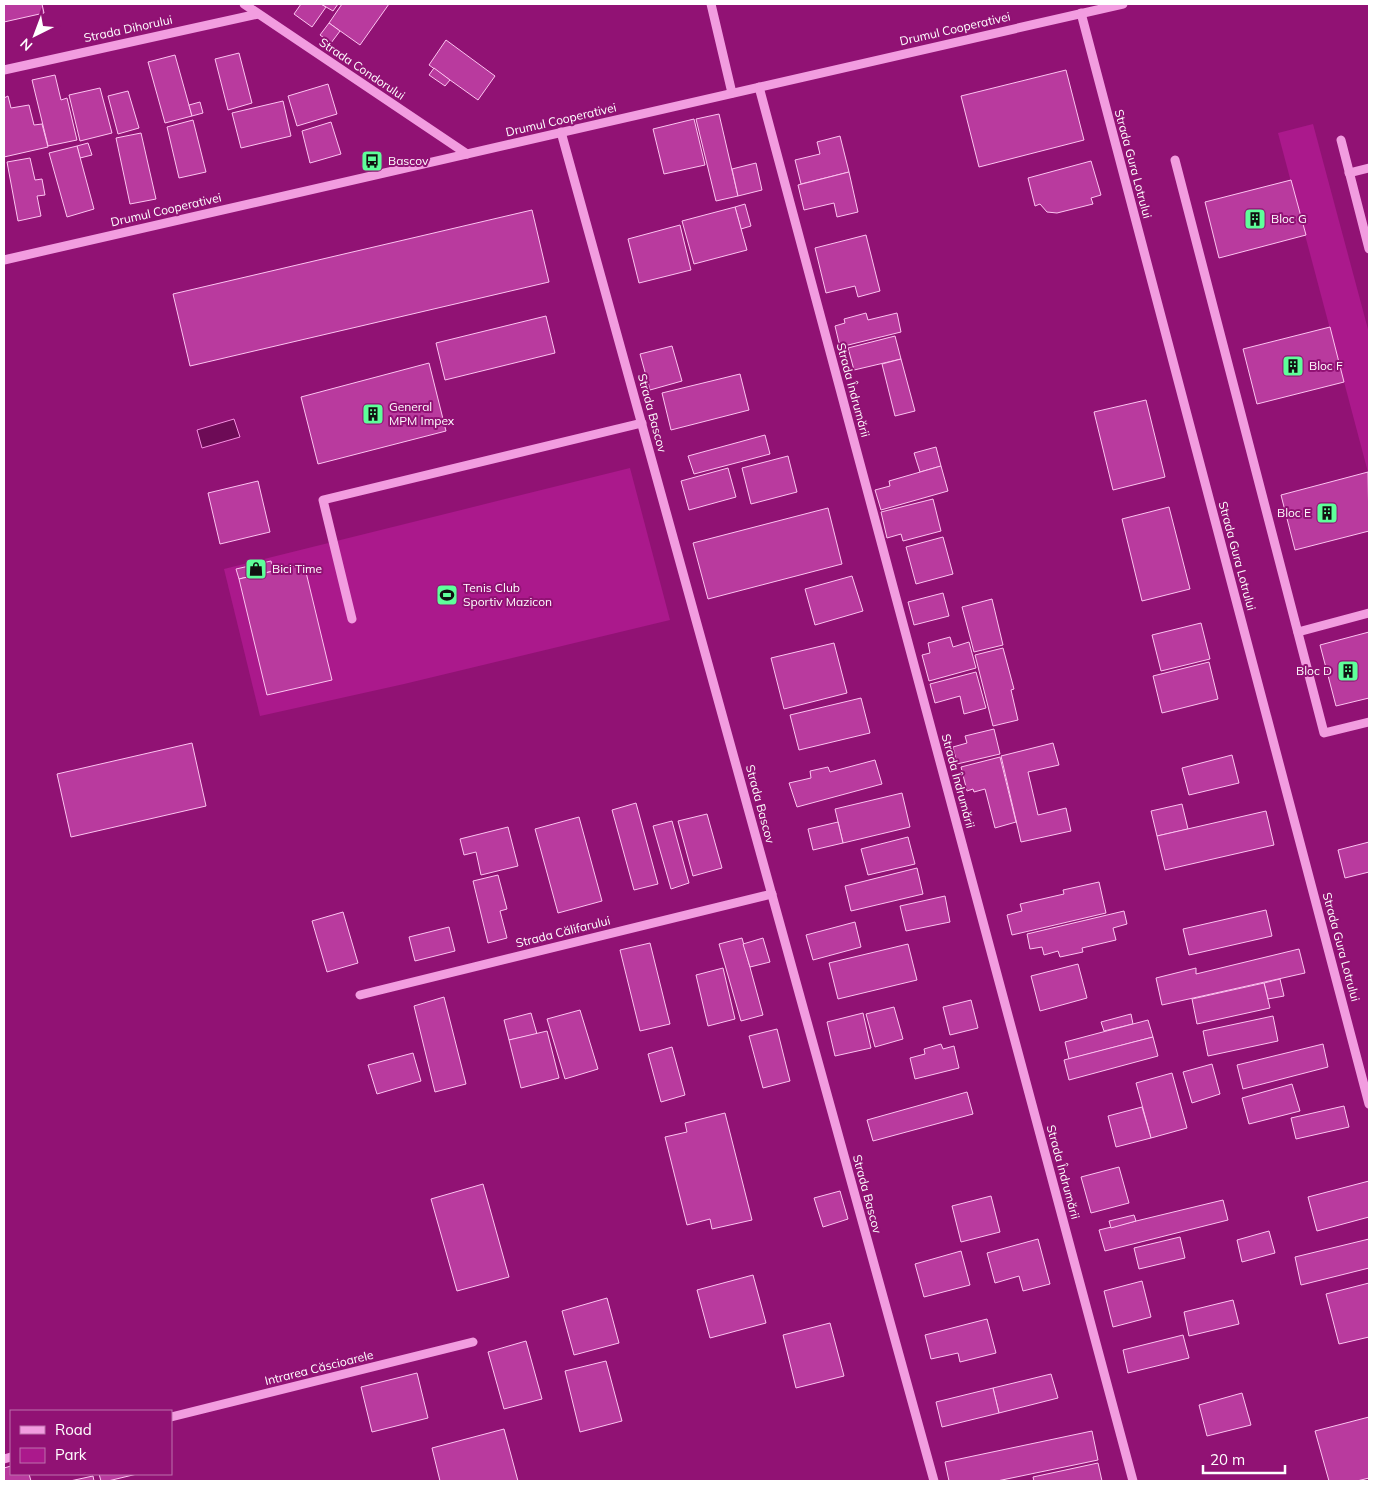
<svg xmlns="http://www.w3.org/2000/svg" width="1373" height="1485" viewBox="0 0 1373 1485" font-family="Mulish,sans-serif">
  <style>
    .green { fill: #ab198c }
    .water { fill: #6d0b56; stroke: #f68fe1 }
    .building { fill: #b93a9e; stroke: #fdc4f1 }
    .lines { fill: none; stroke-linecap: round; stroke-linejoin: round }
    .minor { stroke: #f29de0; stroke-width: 9 }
    .labels { text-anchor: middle; stroke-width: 4; stroke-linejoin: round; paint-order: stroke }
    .street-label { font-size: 12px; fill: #fff; stroke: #911274 }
    .poi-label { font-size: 12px; fill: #fff; stroke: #911274; text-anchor: start }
  </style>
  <rect width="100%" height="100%" fill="#911274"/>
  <g class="green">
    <path d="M1313 124 1369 333V476L1278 133Z"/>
    <path d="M630 468 670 620 404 684 260 716 224 569Z"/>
  </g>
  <path class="water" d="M234 419 240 437 202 448 197 430Z"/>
  <g class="building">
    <path d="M4 4H42L44 13 4 22Z"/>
    <path d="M301 4H321L326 7 312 27 294 14Z"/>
    <path d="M321 4H338L333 11Z"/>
    <path d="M342 4H389L360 45 329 23Z"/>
    <path d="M329 23 340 31 331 43 320 35Z"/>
    <path d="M446 40 495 76 478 100 429 65Z"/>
    <path d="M239 53 252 103 228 110 215 59Z"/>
    <path d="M175 55 192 116 165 123 148 62Z"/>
    <path d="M434 68 450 80 445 86 429 75Z"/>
    <path d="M1066 70 1084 140 979 167 961 96Z"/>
    <path d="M55 75 61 100 67 98 77 140 48 146 32 80Z"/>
    <path d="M328 84 337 114 297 126 288 96Z"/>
    <path d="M100 88 112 133 80 141 69 95Z"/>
    <path d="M128 91 139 128 118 134 108 96Z"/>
    <path d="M8 96 11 108 29 105 34 125 42 124 48 147 4 157V98Z"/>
    <path d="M283 101 291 136 241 148 232 113Z"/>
    <path d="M200 102 203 113 192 116 189 105Z"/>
    <path d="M719 114 738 196 716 201 696 119Z"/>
    <path d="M694 119 705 165 664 174 653 129Z"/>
    <path d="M193 120 206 172 179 178 167 127Z"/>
    <path d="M331 122 341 154 310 163 302 131Z"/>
    <path d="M141 133 156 199 130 204 116 138Z"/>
    <path d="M840 136 849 172 801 184 795 160 820 154 817 142Z"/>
    <path d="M88 143 92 155 80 158 77 146Z"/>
    <path d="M77 146 94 209 67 217 49 153Z"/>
    <path d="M30 158 35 180 42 179 45 195 37 196 41 216 18 221 7 162Z"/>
    <path d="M1091 161 1101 195 1091 198 1093 204 1057 213 1047 212 1040 204 1035 206 1028 178Z"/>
    <path d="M756 163 762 190 738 196 732 169Z"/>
    <path d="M849 172 858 212 837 217 834 203 804 210 798 185Z"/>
    <path d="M1291 180 1306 235 1219 258 1205 202Z"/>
    <path d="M745 204 751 226 741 229 735 207Z"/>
    <path d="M735 207 747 250 694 264 682 221Z"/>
    <path d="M532 210 549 282 190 366 173 294Z"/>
    <path d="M680 225 691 270 639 283 628 239Z"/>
    <path d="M866 235 880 291 858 297 855 286 826 293 815 248Z"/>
    <path d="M866 313 868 320 897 313 901 332 840 347 835 326 845 323 844 319Z"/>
    <path d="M546 316 555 353 445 380 436 343Z"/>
    <path d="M1330 327 1344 382 1257 404 1243 349Z"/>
    <path d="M895 336 901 359 854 370 848 348Z"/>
    <path d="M672 346 682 381 650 390 640 354Z"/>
    <path d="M901 359 915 411 895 416 882 364Z"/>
    <path d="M429 363 446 431 318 464 301 397Z"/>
    <path d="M740 374 749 410 671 430 662 393Z"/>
    <path d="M1146 400 1165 477 1113 490 1094 412Z"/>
    <path d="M765 435 770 454 694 474 688 456Z"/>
    <path d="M936 447 941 466 920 472 914 453Z"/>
    <path d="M788 456 797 492 751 504 742 468Z"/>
    <path d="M941 466 948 491 881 510 875 490 890 486 889 481Z"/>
    <path d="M728 468 736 497 689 510 681 481Z"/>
    <path d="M1368 472 1369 531 1295 550 1281 495Z"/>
    <path d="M258 481 270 532 220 544 208 493Z"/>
    <path d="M933 499 941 531 903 541 901 534 887 538 881 512Z"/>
    <path d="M1169 507 1190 589 1142 601 1122 519Z"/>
    <path d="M828 508 842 564 708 599 693 543Z"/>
    <path d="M943 537 953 574 916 584 906 547Z"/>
    <path d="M271 561 273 571 239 579 236 569Z"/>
    <path d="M304 564 332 680 267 695 239 579Z"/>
    <path d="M852 576 863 611 815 625 805 589Z"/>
    <path d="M943 593 949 616 914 625 908 602Z"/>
    <path d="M992 599 1003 645 974 652 962 607Z"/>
    <path d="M1201 623 1210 659 1161 671 1152 635Z"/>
    <path d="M1369 632V698L1336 706 1320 645Z"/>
    <path d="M950 637 953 647 969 642 976 668 929 681 922 655 930 653 928 643Z"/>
    <path d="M834 643 847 693 784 709 771 658Z"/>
    <path d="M1003 648 1014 689 1011 690 1018 720 993 726 975 655Z"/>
    <path d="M1209 662 1218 699 1162 713 1153 676Z"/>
    <path d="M976 672 986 708 964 714 960 696 935 703 930 684Z"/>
    <path d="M861 698 870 733 799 750 790 715Z"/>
    <path d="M994 729 1000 754 957 764 953 747 967 743 965 736Z"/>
    <path d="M192 743 206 806 71 837 57 774Z"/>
    <path d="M1053 743 1059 765 1028 772 1038 815 1066 808 1071 831 1021 842 1001 756Z"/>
    <path d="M1232 755 1239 783 1189 795 1182 768Z"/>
    <path d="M1000 757 1016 822 995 828 985 789 974 792 973 789 967 791 961 767Z"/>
    <path d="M875 760 882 784 797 807 789 783 811 778 810 771 828 767 830 772Z"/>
    <path d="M902 793 910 827 843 843 835 809Z"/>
    <path d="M636 803 658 884 634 890 612 810Z"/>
    <path d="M1182 804 1188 829 1157 836 1151 811Z"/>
    <path d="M1266 811 1274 845 1165 870 1157 836Z"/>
    <path d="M707 814 722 868 693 876 678 821Z"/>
    <path d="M579 817 602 901 558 913 535 829Z"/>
    <path d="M672 821 689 883 671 889 653 826Z"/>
    <path d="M838 822 843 843 813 850 808 829Z"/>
    <path d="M508 827 518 866 481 875 476 852 464 855 460 839Z"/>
    <path d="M908 837 915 864 868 875 861 849Z"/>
    <path d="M1369 842V872L1345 878 1338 850Z"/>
    <path d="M917 868 923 894 851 911 845 886Z"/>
    <path d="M498 875 507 909 500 911 507 938 488 943 473 881Z"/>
    <path d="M1099 882 1106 913 1012 935 1007 915 1022 911 1020 904 1064 894 1063 890Z"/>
    <path d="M945 896 950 922 906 931 900 906Z"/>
    <path d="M1266 910 1272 936 1189 955 1183 929Z"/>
    <path d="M1124 911 1127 924 1113 928 1116 940 1082 948 1083 952 1060 957 1058 951 1044 955 1042 947 1030 949 1027 934Z"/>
    <path d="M343 912 358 963 327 972 312 921Z"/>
    <path d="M855 922 861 947 813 960 806 935Z"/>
    <path d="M449 927 455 951 415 961 409 937Z"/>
    <path d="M742 938 763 1015 741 1021 719 944Z"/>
    <path d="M763 938 770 962 750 967 743 944Z"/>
    <path d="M650 943 670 1024 640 1031 620 950Z"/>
    <path d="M908 944 917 980 838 999 829 963Z"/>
    <path d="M1299 949 1305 973 1162 1005 1156 978 1196 968V974Z"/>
    <path d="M1078 964 1087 998 1040 1011 1031 976Z"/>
    <path d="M723 968 735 1019 708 1026 696 975Z"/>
    <path d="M1280 979 1284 996 1268 999 1264 983Z"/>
    <path d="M1264 983 1270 1008 1197 1024 1192 999Z"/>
    <path d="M444 997 466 1084 435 1092 414 1006Z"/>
    <path d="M971 1000 978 1028 950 1035 943 1007Z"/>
    <path d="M894 1007 903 1039 875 1047 866 1014Z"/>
    <path d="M580 1010 598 1069 565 1079 547 1019Z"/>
    <path d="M531 1013 537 1034 509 1040 504 1020Z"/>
    <path d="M863 1013 871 1048 835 1056 827 1022Z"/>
    <path d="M1131 1014 1133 1024 1104 1031 1101 1022Z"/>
    <path d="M1273 1016 1278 1041 1208 1056 1203 1031Z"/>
    <path d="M1148 1020 1153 1037 1069 1059 1065 1042Z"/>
    <path d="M777 1029 790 1081 763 1088 749 1036Z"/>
    <path d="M547 1031 559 1078 521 1088 509 1040Z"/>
    <path d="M1153 1037 1158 1056 1069 1080 1064 1060Z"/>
    <path d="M941 1044 943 1049 954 1046 959 1068 915 1079 910 1058 925 1054 924 1049Z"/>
    <path d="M1323 1044 1328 1067 1243 1089 1237 1065Z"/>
    <path d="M672 1047 685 1095 661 1102 648 1054Z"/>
    <path d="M413 1053 421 1081 377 1094 368 1065Z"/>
    <path d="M1212 1064 1220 1094 1192 1103 1183 1072Z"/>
    <path d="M1172 1073 1187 1128 1151 1138 1136 1083Z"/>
    <path d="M1292 1084 1300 1111 1249 1124 1242 1098Z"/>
    <path d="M967 1092 973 1114 873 1141 867 1120Z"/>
    <path d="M1344 1106 1349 1127 1296 1139 1291 1118Z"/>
    <path d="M1142 1107 1151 1138 1116 1147 1108 1116Z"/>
    <path d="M725 1113 752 1220 712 1229 710 1219 687 1225 665 1137 687 1132 685 1123Z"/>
    <path d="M1119 1167 1129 1203 1091 1213 1081 1177Z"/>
    <path d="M1369 1181V1217L1317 1231 1308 1197Z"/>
    <path d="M483 1184 509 1277 457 1291 431 1199Z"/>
    <path d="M840 1191 848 1219 823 1227 814 1198Z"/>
    <path d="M991 1196 1000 1232 961 1242 952 1206Z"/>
    <path d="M1223 1200 1228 1220 1105 1251 1099 1230Z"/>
    <path d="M1134 1215 1136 1221 1111 1228 1109 1221Z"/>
    <path d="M1269 1231 1275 1253 1242 1262 1237 1240Z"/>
    <path d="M1180 1237 1185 1258 1139 1269 1134 1248Z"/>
    <path d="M1038 1239 1050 1284 1023 1291 1019 1276 995 1283 987 1253Z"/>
    <path d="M1369 1239V1268L1301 1285 1295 1257Z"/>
    <path d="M961 1251 970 1285 924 1297 915 1264Z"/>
    <path d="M753 1275 766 1323 710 1338 697 1290Z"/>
    <path d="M1142 1281 1151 1317 1113 1327 1104 1291Z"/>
    <path d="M1369 1283V1337L1339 1344 1326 1294Z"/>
    <path d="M607 1298 619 1343 574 1355 562 1311Z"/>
    <path d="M1233 1300 1239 1324 1189 1336 1184 1312Z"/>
    <path d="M987 1319 996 1353 960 1362 958 1353 931 1359 925 1335Z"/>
    <path d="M830 1323 844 1376 796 1388 783 1335Z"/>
    <path d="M1183 1335 1189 1358 1128 1373 1123 1350Z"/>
    <path d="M526 1341 542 1399 504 1409 488 1352Z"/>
    <path d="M606 1361 622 1421 580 1432 565 1371Z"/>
    <path d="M417 1373 428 1418 372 1432 361 1387Z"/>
    <path d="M1051 1374 1058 1398 999 1413 993 1388Z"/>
    <path d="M993 1388 999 1413 942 1427 936 1402Z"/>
    <path d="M1242 1393 1251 1425 1207 1436 1199 1405Z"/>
    <path d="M1369 1417V1478L1357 1481H1329L1315 1431Z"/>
    <path d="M504 1429 518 1481H440L432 1448Z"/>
    <path d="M1092 1431 1098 1460 997 1481H949L945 1462Z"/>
    <path d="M1098 1463 1102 1481H1034L1033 1477Z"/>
    <path d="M11 1466V1474H29L31 1481H4V1468Z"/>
    <path d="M99 1474H137L108 1481H101Z"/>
    <path d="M93 1476 94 1481H70Z"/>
  </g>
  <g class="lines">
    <g class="minor">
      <path d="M244 4 467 154"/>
      <path d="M711 4 732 93"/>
      <path d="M1081 13 1369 1104"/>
      <path d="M4 70 258 14"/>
      <path d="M759 87 1133 1481"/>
      <path d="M561 132 934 1481"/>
      <path d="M1341 140 1369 249"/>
      <path d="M1175 160 1324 733 1369 722"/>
      <path d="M1349 173 1369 168"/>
      <path d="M4 260 1123 4"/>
      <path d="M352 619 323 500 642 423"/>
      <path d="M1298 632 1369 613"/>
      <path d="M360 995 772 894"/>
      <path d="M171 1417 473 1342"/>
      <path d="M4 1459 11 1457"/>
    </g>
  </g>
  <defs>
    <g id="bus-square" transform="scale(1.125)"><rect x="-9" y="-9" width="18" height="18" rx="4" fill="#5eff9a" stroke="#911274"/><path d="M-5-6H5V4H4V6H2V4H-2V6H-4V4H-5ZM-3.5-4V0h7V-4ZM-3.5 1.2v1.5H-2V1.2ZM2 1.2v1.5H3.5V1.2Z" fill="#111"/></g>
    <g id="building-square" transform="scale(1.125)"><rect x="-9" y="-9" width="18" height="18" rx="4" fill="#5eff9a" stroke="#911274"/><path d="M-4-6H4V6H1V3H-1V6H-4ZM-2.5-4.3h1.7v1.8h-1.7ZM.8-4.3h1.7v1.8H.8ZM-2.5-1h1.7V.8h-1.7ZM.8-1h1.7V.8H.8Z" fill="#111"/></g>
    <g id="shop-square" transform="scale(1.125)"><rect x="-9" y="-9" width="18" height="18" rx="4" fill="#5eff9a" stroke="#911274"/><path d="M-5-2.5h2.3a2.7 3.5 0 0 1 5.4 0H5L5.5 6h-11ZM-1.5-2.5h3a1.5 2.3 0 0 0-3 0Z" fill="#111"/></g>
    <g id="stadium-square" transform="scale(1.125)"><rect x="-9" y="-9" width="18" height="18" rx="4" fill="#5eff9a" stroke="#911274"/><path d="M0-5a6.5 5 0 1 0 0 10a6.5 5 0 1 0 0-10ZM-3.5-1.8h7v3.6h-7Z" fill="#111"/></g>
  </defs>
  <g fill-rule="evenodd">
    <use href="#bus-square" x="372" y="161"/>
    <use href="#building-square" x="1255" y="219"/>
    <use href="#building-square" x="1293" y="366"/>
    <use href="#building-square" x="373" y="414"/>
    <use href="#building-square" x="1327" y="513"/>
    <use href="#shop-square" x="256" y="569"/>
    <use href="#stadium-square" x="447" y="595"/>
    <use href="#building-square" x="1348" y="671"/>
  </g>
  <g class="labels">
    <g class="street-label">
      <text transform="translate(128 29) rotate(-12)" y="4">Strada Dihorului</text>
      <text transform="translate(955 29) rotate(-13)" y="4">Drumul Cooperativei</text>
      <text transform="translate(362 69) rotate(34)" y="4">Strada Condorului</text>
      <text transform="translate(561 120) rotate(-13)" y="4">Drumul Cooperativei</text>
      <text transform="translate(1133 164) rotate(75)" y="4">Strada Gura Lotrului</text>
      <text transform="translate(166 210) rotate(-13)" y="4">Drumul Cooperativei</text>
      <text transform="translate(853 390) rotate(75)" y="4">Strada Îndrumării</text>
      <text transform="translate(652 413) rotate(75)" y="4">Strada Bascov</text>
      <text transform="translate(1237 556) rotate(75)" y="4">Strada Gura Lotrului</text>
      <text transform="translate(958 781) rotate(75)" y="4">Strada Îndrumării</text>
      <text transform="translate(760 804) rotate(75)" y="4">Strada Bascov</text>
      <text transform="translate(563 932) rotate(-14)" y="4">Strada Călifarului</text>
      <text transform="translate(1341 947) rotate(75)" y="4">Strada Gura Lotrului</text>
      <text transform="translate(1063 1172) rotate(75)" y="4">Strada Îndrumării</text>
      <text transform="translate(867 1194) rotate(75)" y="4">Strada Bascov</text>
      <text transform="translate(319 1368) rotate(-14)" y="4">Intrarea Căscioarele</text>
    </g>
    <g class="poi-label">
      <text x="388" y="165">Bascov</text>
      <text x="1271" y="223">Bloc G</text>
      <text x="1309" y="370">Bloc F</text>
      <text x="389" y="411">General<tspan x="389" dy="14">MPM Impex</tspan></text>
      <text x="1311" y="517" text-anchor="end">Bloc E</text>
      <text x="272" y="573">Bici Time</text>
      <text x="463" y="592">Tenis Club<tspan x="463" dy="14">Sportiv Mazicon</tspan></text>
      <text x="1332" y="675" text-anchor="end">Bloc D</text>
    </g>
  </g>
  <rect width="1373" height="1485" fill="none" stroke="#ffffff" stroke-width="10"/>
  <rect x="10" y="1410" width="162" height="65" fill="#911274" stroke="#bd71ac"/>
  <rect x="20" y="1426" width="25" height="8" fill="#f29de0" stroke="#bd71ac"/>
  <text x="55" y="1435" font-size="15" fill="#ffffff">Road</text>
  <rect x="20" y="1448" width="25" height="15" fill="#ab198c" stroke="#bd71ac"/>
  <text x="55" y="1460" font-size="15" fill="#ffffff">Park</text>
  <g transform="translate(35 35) rotate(222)" stroke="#911274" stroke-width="4" paint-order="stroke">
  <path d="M0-4L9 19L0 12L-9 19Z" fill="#ffffff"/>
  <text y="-8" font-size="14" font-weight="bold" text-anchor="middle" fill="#ffffff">N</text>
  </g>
  <path d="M1203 1465v8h82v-8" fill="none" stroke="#ffffff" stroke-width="2.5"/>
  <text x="1210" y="1465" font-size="15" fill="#ffffff" stroke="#911274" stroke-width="4" paint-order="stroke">20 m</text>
</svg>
